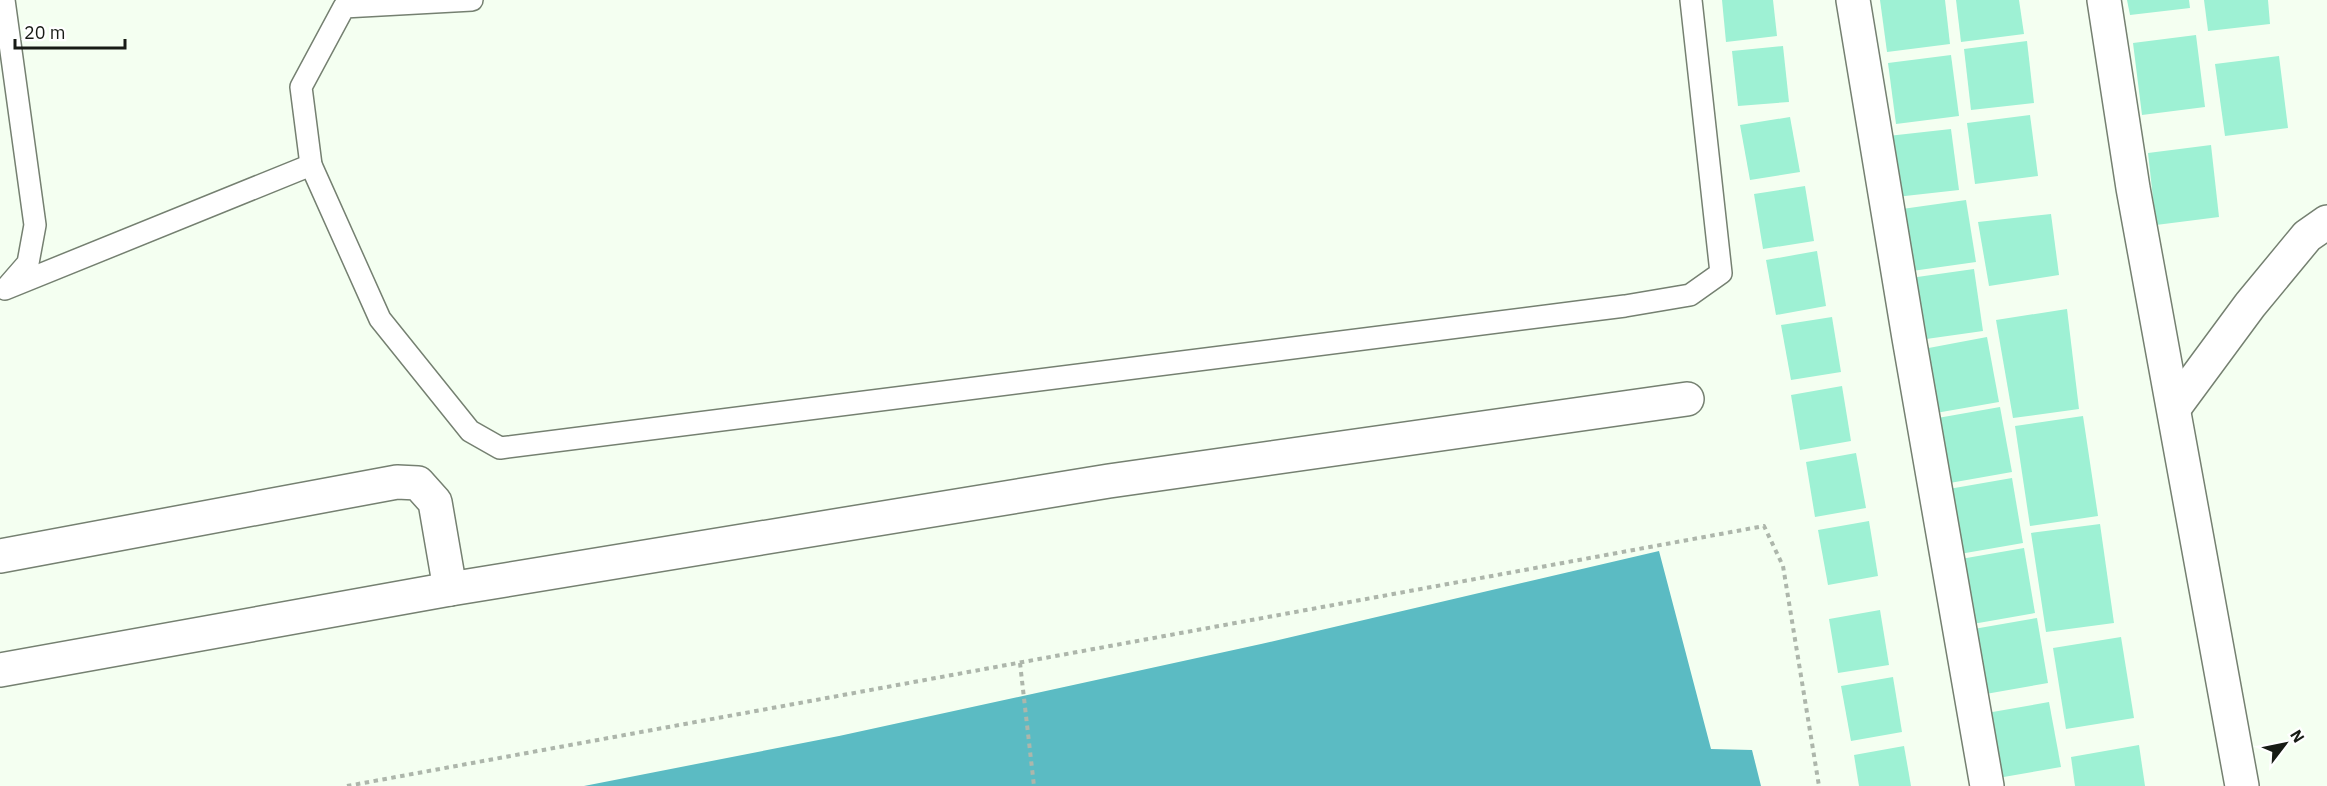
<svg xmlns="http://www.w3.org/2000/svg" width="2327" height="786" viewBox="0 0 2327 786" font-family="'IBM Plex Sans',sans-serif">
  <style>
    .water { fill: #5bbbc3 }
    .building { fill: #9ef1d4 }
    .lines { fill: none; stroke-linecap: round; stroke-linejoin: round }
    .lane-casing { stroke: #758071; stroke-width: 24 }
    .street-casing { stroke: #758071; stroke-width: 36 }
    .path { stroke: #adb6ab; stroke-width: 4; stroke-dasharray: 4.5 4.5; stroke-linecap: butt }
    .lane { stroke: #fff; stroke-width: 21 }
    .street { stroke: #fff; stroke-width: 33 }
  </style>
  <rect width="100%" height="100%" fill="#f4fff1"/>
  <path class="water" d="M1659 551 1711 749 1752 750 1761 786H584L839 736 1261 644Z"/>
  <g class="building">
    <path d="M1722 0H1773L1777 36 1726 42Z"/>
    <path d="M1880 0H1945L1950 44 1887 52Z"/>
    <path d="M1956 0H2019L2024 34 1961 42Z"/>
    <path d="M2127 0H2189L2190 8 2130 15Z"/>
    <path d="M2204 0H2268L2270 24 2208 31Z"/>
    <path d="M2196 35 2205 107 2142 115 2133 43Z"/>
    <path d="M2027 41 2034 103 1971 110 1964 49Z"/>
    <path d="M1783 46 1789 102 1738 106 1732 51Z"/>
    <path d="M1951 55 1959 116 1896 124 1888 63Z"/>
    <path d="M2279 56 2288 128 2225 136 2215 64Z"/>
    <path d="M2030 115 2038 176 1975 184 1967 123Z"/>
    <path d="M1790 117 1800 172 1750 180 1740 125Z"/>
    <path d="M1951 129 1959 190 1896 197 1888 136Z"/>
    <path d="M2211 145 2219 217 2156 225 2148 153Z"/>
    <path d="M1805 186 1814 241 1763 249 1754 194Z"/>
    <path d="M1966 200 1976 262 1905 272 1895 210Z"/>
    <path d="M2051 214 2059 275 1989 286 1978 222Z"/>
    <path d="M1817 251 1826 306 1776 315 1766 260Z"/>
    <path d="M1974 269 1983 331 1912 341 1903 279Z"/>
    <path d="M2067 309 2079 409 2013 418 1996 320Z"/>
    <path d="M1832 317 1841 372 1791 380 1781 325Z"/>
    <path d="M1987 337 1999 402 1930 414 1918 350Z"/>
    <path d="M1842 386 1851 441 1800 450 1791 395Z"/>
    <path d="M2000 407 2012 472 1944 484 1932 419Z"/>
    <path d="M2083 416 2098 516 2030 526 2015 426Z"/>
    <path d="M1856 453 1866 508 1815 517 1806 462Z"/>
    <path d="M2012 478 2023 543 1954 555 1943 490Z"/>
    <path d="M1869 521 1878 576 1828 585 1818 530Z"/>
    <path d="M2100 524 2114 623 2046 632 2031 533Z"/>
    <path d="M2024 548 2035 613 1967 625 1955 560Z"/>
    <path d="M1880 610 1889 665 1838 673 1829 619Z"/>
    <path d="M2037 618 2048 683 1980 695 1968 630Z"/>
    <path d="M2121 637 2134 718 2066 729 2053 648Z"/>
    <path d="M1893 677 1902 732 1851 741 1841 686Z"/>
    <path d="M2049 702 2061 767 1992 779 1981 714Z"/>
    <path d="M2139 745 2145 786H2075L2071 757Z"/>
    <path d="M1904 746 1911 786H1859L1854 755Z"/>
  </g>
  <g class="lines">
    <g class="lane-casing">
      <g id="lane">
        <path d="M4 0 35 225 28 263 8 286"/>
        <path d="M472 0 344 7 301 87 311 165 380 319 470 431 500 448 1625 306 1690 295 1721 273 1691 0"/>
        <path d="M5 289 311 165"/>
      </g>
    </g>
    <g class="street-casing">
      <g id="street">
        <path d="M1853 0 1909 338 1987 786"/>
        <path d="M2104 0 2133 188 2242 786"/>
        <path d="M2174 408 2250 305 2307 236 2327 222"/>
        <path d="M0 556 397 482 418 483 435 502 450 589"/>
        <path d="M0 670 450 589 1109 481 1687 399"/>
      </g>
    </g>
    <g class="path">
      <path d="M1020 663 1034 786"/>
      <path d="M347 786 1764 526 1783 566 1819 786"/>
    </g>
    <use href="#lane" class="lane"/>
    <use href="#street" class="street"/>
  </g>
  <g transform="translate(2285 744) rotate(58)" stroke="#ffffff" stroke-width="4.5" paint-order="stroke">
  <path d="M0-4.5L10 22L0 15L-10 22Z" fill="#171b15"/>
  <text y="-9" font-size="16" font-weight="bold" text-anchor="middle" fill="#171b15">N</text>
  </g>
  <path d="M15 39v9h110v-9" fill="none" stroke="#171b15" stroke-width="3"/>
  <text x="24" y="39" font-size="18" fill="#171b15" stroke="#ffffff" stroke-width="4.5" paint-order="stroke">20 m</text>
</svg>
